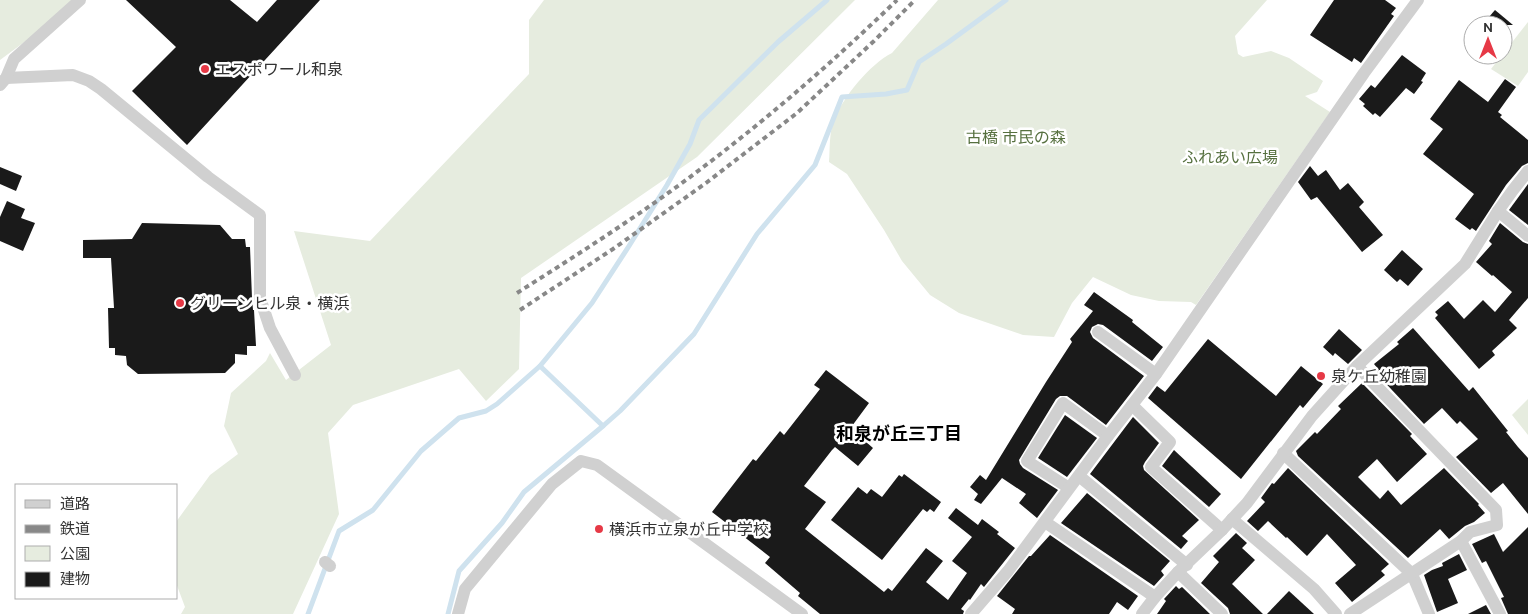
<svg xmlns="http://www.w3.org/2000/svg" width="1528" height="614" viewBox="0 0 1528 614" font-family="Overpass,'Noto Sans JP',sans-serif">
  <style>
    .green { fill: #e6ecdf }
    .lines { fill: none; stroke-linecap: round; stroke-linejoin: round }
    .stream { stroke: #cfe2ee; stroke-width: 5 }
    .building { fill: #1a1a1a }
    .street { stroke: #d0d0d0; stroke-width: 12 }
    .rail { stroke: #888; stroke-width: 4; stroke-dasharray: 5 4; stroke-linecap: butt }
    .poi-dot { fill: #e63946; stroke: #fff; stroke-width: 2 }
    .labels { text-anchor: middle; stroke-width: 5; stroke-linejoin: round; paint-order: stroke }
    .poi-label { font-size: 16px; fill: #333; stroke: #fff; text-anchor: start }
    .park-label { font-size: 16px; fill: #56703f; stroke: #fff }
    .neighbourhood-label { font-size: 18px; font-weight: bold; fill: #000; stroke: #fff }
  </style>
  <rect width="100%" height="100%" fill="#fff"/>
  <g class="green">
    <path d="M0 0H74L42 29 0 60Z"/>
    <path d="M544 0H855L697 157 521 278 519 369 486 401 459 369 353 405 328 433 339 514 293 614H181L185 607 176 583V522L210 475 238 454 224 426 231 393 266 361 270 353 286 380 331 345 294 231 370 241 529 74V20Z"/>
    <path d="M938 0H1267L1235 36 1238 54 1243 57 1271 51 1289 58 1323 81 1317 92 1305 96 1330 112 1196 305 1191 302 1159 301 1131 295 1093 277 1072 303 1054 337 1023 335 959 313 930 295 902 261 884 230 847 174 829 162C830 148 829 133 834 120 843 97 870 64 892 53Z"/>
    <path d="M1528 22V72L1518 86 1491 69Z"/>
    <path d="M1528 399V435L1512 415Z"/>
  </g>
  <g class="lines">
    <g class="stream">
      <path d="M540 366 592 303 629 246 667 185 690 144 699 120 778 42 827 0"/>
      <path d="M308 614 339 531 373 510 421 451 459 418 486 411 497 404 540 366 603 426 620 411 694 334 757 234 815 165 842 97 886 94 907 90 919 62 946 44 1006 0"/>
      <path d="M448 614 459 571 502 523 524 492 603 426"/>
    </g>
  </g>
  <g class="building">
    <path d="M126 0H230L257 22 277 0H320L187 145 132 91 176 47Z"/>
    <path d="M1334 0H1385L1396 8 1391 14 1394 16 1361 63 1354 58 1352 62 1310 35Z"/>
    <path d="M1495 10 1513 25H1482Z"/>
    <path d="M1402 55 1426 73 1421 81 1423 82 1414 94 1406 88 1380 117 1375 113 1373 115 1363 106 1365 104 1359 99 1371 85 1375 88Z"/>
    <path d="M1505 79 1516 87 1498 112 1502 115 1500 117 1528 140V163L1522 166 1506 185 1476 231 1472 228 1470 230 1455 219 1474 194 1423 154 1443 129 1430 119 1459 80 1488 102Z"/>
    <path d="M1310 166 1318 176 1326 170 1340 190 1348 183 1364 202 1359 207 1383 235 1362 252 1317 197 1311 200 1298 182Z"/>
    <path d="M0 167 22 176 16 191 0 184Z"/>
    <path d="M1528 184V225L1509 210Z"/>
    <path d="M7 201 25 209 21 218 35 223 23 251 0 241V217Z"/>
    <path d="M142 223 220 225 232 239H245L246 247H250L252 298 253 310H254L256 346H247V355L235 354V363L225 373 138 374 127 365 126 356 115 355V348H109L108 308H114L111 258H83V240L132 239Z"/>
    <path d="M1500 223 1523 242 1528 244V298L1509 320 1517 328 1492 351 1495 355 1479 369 1435 318 1438 315 1435 312 1448 301 1464 319 1483 300 1495 312 1512 292 1493 275 1492 276 1476 262 1492 244 1489 241Z"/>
    <path d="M1402 250 1423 269 1408 286 1400 279 1397 282 1384 270Z"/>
    <path d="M1094 292 1133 320 1132 322 1163 347 1152 361 1103 325 1098 324 1092 327 1090 332 1093 338 1144 376 1106 425 1067 396H1060L1056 399 1019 460 1020 464 1023 468 1058 490 1037 518 1019 503 1026 494 1002 478 981 504 974 500 978 494 970 487 980 475 986 480 1046 382 1072 342 1070 339 1093 311 1084 305Z"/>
    <path d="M1413 328 1469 391 1473 387 1508 431 1506 432 1518 447 1528 458V514L1503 483 1491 493 1456 457 1478 439 1460 421 1457 424 1442 408 1424 424 1375 372 1378 369 1374 364 1399 344 1397 342Z"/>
    <path d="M1339 329 1362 350 1348 364 1335 353 1333 356 1323 347Z"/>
    <path d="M1208 339 1276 396 1301 366 1323 384 1303 408 1300 405 1241 479 1148 398 1157 386 1165 392Z"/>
    <path d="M826 370 869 403 852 426 866 439 865 441 873 448 858 466 835 447 832 450 804 486 826 502 805 529 884 592 888 588 892 591 926 548 943 561 926 582 948 600 967 573 952 561 972 537 948 518 956 508 978 525 982 519 999 532 997 534 1015 548 984 587 981 584 970 600 969 599 961 609 964 611 963 614H820L798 596 800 593 765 563 770 557 712 512 753 459 756 461 780 431 784 435 820 389 814 385Z"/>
    <path d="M1362 383 1412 434 1410 436 1427 454 1397 482 1377 459 1358 477 1380 499 1388 490 1401 505 1444 468 1479 504 1478 505 1485 513 1474 522 1465 526 1449 539 1440 529 1408 558 1298 456 1296 451 1315 432 1317 434 1341 409 1338 406Z"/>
    <path d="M1065 415 1097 438 1067 477 1038 458Z"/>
    <path d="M1133 417 1159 443 1145 462 1143 466 1144 470 1199 520 1182 536 1188 541 1181 549 1090 474Z"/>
    <path d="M1174 450 1221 494 1209 507 1162 466Z"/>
    <path d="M1288 468 1389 564 1381 571 1385 575 1352 602 1335 583 1356 565 1327 534 1307 556 1287 537 1286 538 1268 521 1258 531 1247 521 1265 502 1261 498 1272 483 1274 484Z"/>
    <path d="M904 474 941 502 934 512 930 509 927 512 923 509 882 560 831 520 858 487 867 494 871 489 882 497 899 475 902 477Z"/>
    <path d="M1087 493 1170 561 1161 571 1164 575 1154 586 1061 523Z"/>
    <path d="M1528 527V614H1508L1501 598 1504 597 1486 561 1482 563 1472 544 1494 534 1503 552Z"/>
    <path d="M1236 533 1247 543 1242 548 1255 560 1232 584 1263 614H1230L1228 608 1201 583 1219 562 1213 556Z"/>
    <path d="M1050 535 1138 596 1128 610 1117 602 1109 614H1012L1015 609 997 596 1029 556H1031Z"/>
    <path d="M1459 554 1467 570 1448 579 1458 603 1437 612 1424 575 1432 570 1443 566 1442 563Z"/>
    <path d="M1176 586 1179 589 1182 587 1210 614H1157L1166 601 1164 599Z"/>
    <path d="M1289 591 1314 614H1267Z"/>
    <path d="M1486 605 1491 614H1468Z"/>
  </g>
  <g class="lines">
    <g class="street">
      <path d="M6 78 73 75 89 81 101 89 208 177 260 215V298L270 328 295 375"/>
      <path d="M0 85 6 78 14 59 80 0"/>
      <path d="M1498 211 1528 236"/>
      <path d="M1098 332 1156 374"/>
      <path d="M1132 405 1170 442 1151 467 1222 530"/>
      <path d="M1283 453 1412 574 1429 614"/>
      <path d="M1079 476 1187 565"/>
      <path d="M1069 488 1027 461 1063 403 1108 436"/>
      <path d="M1232 519 1314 589 1336 614"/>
      <path d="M1045 522 1155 597"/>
      <path d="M1461 541 1500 614"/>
      <path d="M325 562 330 566"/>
      <path d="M1178 572 1222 614"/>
      <path d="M458 614 465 589 552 484 581 461 597 465 802 614"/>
      <path d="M971 614 1008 571 1108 436 1156 374 1364 73 1418 0"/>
      <path d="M1142 614 1155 597 1178 572 1222 530 1247 503 1312 416 1357 366 1465 264 1498 211 1513 190 1528 171"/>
      <path d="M1350 614 1461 541 1470 532 1497 525 1496 510 1357 366"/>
    </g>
    <g class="rail">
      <path d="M517 293C580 253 643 213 702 168 771 116 835 60 897 0"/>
      <path d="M520 310 613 249 706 183 797 113 874 41 915 0"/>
    </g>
  </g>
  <g class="poi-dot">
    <circle cx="205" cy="69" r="5"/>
    <circle cx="180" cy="303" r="5"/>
    <circle cx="1321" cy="376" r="5"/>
    <circle cx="599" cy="529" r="5"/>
  </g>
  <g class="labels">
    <g class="poi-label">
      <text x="215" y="75">エスポワール和泉</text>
      <text x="190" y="309">グリーンヒル泉・横浜</text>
      <text x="1331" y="382">泉ケ丘幼稚園</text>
      <text x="609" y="535">横浜市立泉が丘中学校</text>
    </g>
    <g class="park-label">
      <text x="1016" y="143">古橋 市民の森</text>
      <text x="1230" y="163">ふれあい広場</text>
    </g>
    <g class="neighbourhood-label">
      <text x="899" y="440">和泉が丘三丁目</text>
    </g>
  </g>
  <rect x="15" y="484" width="162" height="115" fill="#ffffff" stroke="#adadad"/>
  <rect x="25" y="500" width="25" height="8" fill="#d0d0d0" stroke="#adadad"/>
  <text x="60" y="509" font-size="15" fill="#333333">道路</text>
  <rect x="25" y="525" width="25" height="8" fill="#888888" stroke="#adadad"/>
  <text x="60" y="534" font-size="15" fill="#333333">鉄道</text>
  <rect x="25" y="546" width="25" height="15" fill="#e6ecdf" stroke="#adadad"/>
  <text x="60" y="559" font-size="15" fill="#333333">公園</text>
  <rect x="25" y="572" width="25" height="15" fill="#1a1a1a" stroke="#adadad"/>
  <text x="60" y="584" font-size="15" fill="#333333">建物</text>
  <g transform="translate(1488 40)"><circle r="24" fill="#ffffff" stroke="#adadad"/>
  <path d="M0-4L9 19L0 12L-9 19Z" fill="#e63946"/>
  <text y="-8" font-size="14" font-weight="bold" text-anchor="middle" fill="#333333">N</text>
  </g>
</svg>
